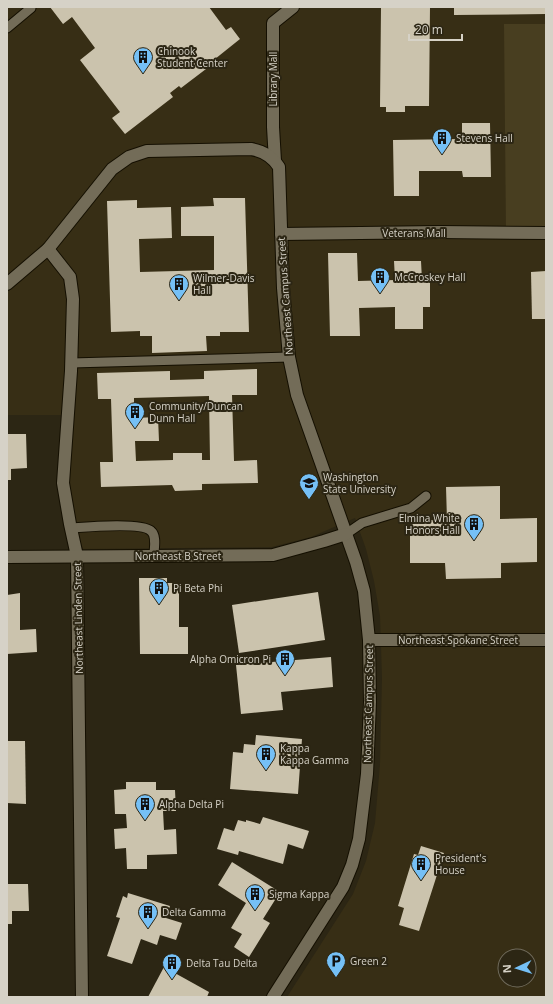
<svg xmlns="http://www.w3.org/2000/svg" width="553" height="1004" viewBox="0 0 553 1004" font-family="'Open Sans',sans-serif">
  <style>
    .built { fill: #372e15; fill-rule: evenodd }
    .green { fill: #483e20 }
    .building { fill: #cbc3ad; fill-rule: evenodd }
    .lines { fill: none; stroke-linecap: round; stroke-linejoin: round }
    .lane-casing { stroke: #140f01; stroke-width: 11 }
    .street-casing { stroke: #140f01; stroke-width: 14 }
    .lane { stroke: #736c58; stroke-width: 9 }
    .street { stroke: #736c58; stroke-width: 12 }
    .labels { text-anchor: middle; stroke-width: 4; stroke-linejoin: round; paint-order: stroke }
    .poi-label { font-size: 10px; fill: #d6d2c7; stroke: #2c2614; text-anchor: start }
    .street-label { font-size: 10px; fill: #d6d2c7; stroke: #2c2614 }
  </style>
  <rect width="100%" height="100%" fill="#2c2614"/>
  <path class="built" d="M7 7H546V997H287L353 894 366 861 375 823 380 764 382 678 380 616 374 581 366 549 355 518 311 537 272 547 83 549 74 522 69 482 72 415H7ZM505 956H529V980H505Z"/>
  <path class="green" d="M504 24H546V233H506Z"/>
  <g class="building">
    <path d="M50 7H209L226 30 231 27 240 39 205 67 206 69 181 88 179 86 170 93 173 97 125 134 112 118 120 112 80 60 95 48 72 17 63 24Z"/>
    <path d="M381 7H430L429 106H405V112H386V107H380Z"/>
    <path d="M454 7H546V14L454 15Z"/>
    <path d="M462 123H490L491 177H463L462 171H419V196H394L393 140 462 139Z"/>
    <path d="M213 198H245L249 332H220V336H206L207 351 152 353V336H140V331L111 332 107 201 137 200V208L171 207 172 238 139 239 140 272 214 270V236H181V207L214 206Z"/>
    <path d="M328 253H357L358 281 395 280 394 261H421L422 280H430V307H423V329H395V307L359 308 360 336H330Z"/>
    <path d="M546 271V319H532L531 272Z"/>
    <path d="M257 369V395H232L234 461 257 460 258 483 202 484V490L175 491 172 485 101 487 100 462H113L111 399H98L97 373 170 371V380L204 379V371ZM209 396 210 460H202V453H173V460L136 461 135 441H159L158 417 134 418V398Z"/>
    <path d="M7 434H26L27 468 11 469V480H7Z"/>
    <path d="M500 486V519L537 518V562L501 563V578L446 579 445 563H410V520H447L446 487Z"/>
    <path d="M139 578H167V583H179V627H188V654H140Z"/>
    <path d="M318 592 325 640 239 653 232 605Z"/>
    <path d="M20 593V630L36 629 37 652 7 654V595Z"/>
    <path d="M331 657 333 687 281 692 283 710 241 714 236 665Z"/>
    <path d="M256 735 302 739 298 794 230 789 233 752 243 753 244 744 255 745Z"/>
    <path d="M7 741H25L26 804 7 803Z"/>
    <path d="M126 782H156V790H175L176 811H163L164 830 176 829 177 854 147 855V869H127L126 848 115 849 114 829 127 828 126 814H115L114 790 126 789Z"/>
    <path d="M263 817 309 831 303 849 288 844 283 864 239 851 238 855 217 849 224 828 234 831 238 820 246 822V820L260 824Z"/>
    <path d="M421 846 444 853 419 931 399 925 404 908 398 906 414 854 418 855Z"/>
    <path d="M232 862 280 892 263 919 270 923 249 957 234 947 242 934 231 928 246 903 218 885Z"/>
    <path d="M7 884H28L29 911H12V924H7Z"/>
    <path d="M128 893 170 906 166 918 182 923 176 940 160 935 157 945 141 939 132 964 107 956 120 918 116 917 123 896 127 898Z"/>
    <path d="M164 967 209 992 207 997H148Z"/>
  </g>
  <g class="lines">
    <g class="lane-casing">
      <g id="lane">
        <path d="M7 28 31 8"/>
        <path d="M71 363 289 357"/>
        <path d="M71 528C85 527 142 522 151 531 157 536 154 548 154 555"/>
        <path d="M346 534 362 523 411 508 426 496"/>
      </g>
    </g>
    <g class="street-casing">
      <g id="street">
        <path d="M275 161 273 127V23L293 7"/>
        <path d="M281 234 440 232 546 233"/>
        <path d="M48 249 70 277 73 299 71 371 63 483 70 524 77 556 82 997"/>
        <path d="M7 284 48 249 112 169 129 157 147 151 251 149C263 151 272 156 279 167L283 288 289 357 297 395 356 562 364 591 369 640 370 702 367 774 359 839 352 865 343 887 273 997"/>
        <path d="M7 557 273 555 324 541 346 534"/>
        <path d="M369 640H546"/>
      </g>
    </g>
    <use href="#lane" class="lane"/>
    <use href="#street" class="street"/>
  </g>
  <defs>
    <g id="building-pin" transform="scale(1)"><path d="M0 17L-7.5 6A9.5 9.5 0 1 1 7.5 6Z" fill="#75c0f6" stroke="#2c2614"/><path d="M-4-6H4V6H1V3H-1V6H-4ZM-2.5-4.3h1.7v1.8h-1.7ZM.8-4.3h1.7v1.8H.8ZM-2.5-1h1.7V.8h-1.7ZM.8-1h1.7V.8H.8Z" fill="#111"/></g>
    <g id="university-pin" transform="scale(1)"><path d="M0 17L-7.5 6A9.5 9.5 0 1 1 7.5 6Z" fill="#75c0f6" stroke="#2c2614"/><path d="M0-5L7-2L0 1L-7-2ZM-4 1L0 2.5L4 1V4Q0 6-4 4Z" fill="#111"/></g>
    <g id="parking-pin" transform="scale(1)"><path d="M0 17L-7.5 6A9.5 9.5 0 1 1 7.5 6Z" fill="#75c0f6" stroke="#2c2614"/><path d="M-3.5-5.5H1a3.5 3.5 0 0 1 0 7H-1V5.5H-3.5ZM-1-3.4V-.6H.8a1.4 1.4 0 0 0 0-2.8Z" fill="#111"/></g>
  </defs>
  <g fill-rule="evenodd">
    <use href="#building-pin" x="143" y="57"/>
    <use href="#building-pin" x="442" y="138"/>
    <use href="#building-pin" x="380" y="277"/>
    <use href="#building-pin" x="179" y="284"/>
    <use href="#building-pin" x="135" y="412"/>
    <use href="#university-pin" x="309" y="483"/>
    <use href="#building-pin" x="474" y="524"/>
    <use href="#building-pin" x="159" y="588"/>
    <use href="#building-pin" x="285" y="659"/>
    <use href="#building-pin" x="266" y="754"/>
    <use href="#building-pin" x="145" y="804"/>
    <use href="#building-pin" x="421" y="864"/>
    <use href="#building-pin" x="255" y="894"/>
    <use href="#building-pin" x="148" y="912"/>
    <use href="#parking-pin" x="336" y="961"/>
    <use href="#building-pin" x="172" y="963"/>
  </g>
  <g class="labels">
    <g class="poi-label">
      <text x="157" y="55">Chinook<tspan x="157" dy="12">Student Center</tspan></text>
      <text x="456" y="142">Stevens Hall</text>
      <text x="394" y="281">McCroskey Hall</text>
      <text x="193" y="282">Wilmer-Davis<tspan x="193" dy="12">Hall</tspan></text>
      <text x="149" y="410">Community/Duncan<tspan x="149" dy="12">Dunn Hall</tspan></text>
      <text x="323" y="481">Washington<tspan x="323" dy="12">State University</tspan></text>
      <text x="460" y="522" text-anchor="end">Elmina White<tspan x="460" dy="12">Honors Hall</tspan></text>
      <text x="173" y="592">Pi Beta Phi</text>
      <text x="271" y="663" text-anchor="end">Alpha Omicron Pi</text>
      <text x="280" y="752">Kappa<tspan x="280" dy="12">Kappa Gamma</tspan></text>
      <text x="159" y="808">Alpha Delta Pi</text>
      <text x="435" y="862">President's<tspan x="435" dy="12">House</tspan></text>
      <text x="269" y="898">Sigma Kappa</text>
      <text x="162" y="916">Delta Gamma</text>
      <text x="350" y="965">Green 2</text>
      <text x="186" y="967">Delta Tau Delta</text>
    </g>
    <g class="street-label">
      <text transform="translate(273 79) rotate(-90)" y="4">Library Mall</text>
      <text x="414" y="237">Veterans Mall</text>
      <text transform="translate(285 296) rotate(-94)" y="4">Northeast Campus Street</text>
      <text x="178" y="560">Northeast B Street</text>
      <text transform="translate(78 618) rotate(-91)" y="4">Northeast Linden Street</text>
      <text x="458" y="644">Northeast Spokane Street</text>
      <text transform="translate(368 704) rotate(-89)" y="4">Northeast Campus Street</text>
    </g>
  </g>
  <rect width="553" height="1004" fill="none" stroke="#d6d2c7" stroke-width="16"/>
  <g transform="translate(517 968) rotate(266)"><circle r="19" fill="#2c2614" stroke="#706b5c"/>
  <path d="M0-3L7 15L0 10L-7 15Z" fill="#75c0f6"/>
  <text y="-6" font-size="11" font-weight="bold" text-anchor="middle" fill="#d6d2c7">N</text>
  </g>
  <path d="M409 34v6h53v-6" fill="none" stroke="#d6d2c7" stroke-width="2"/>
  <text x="415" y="34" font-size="12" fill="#d6d2c7" stroke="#2c2614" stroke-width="3" paint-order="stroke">20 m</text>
</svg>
